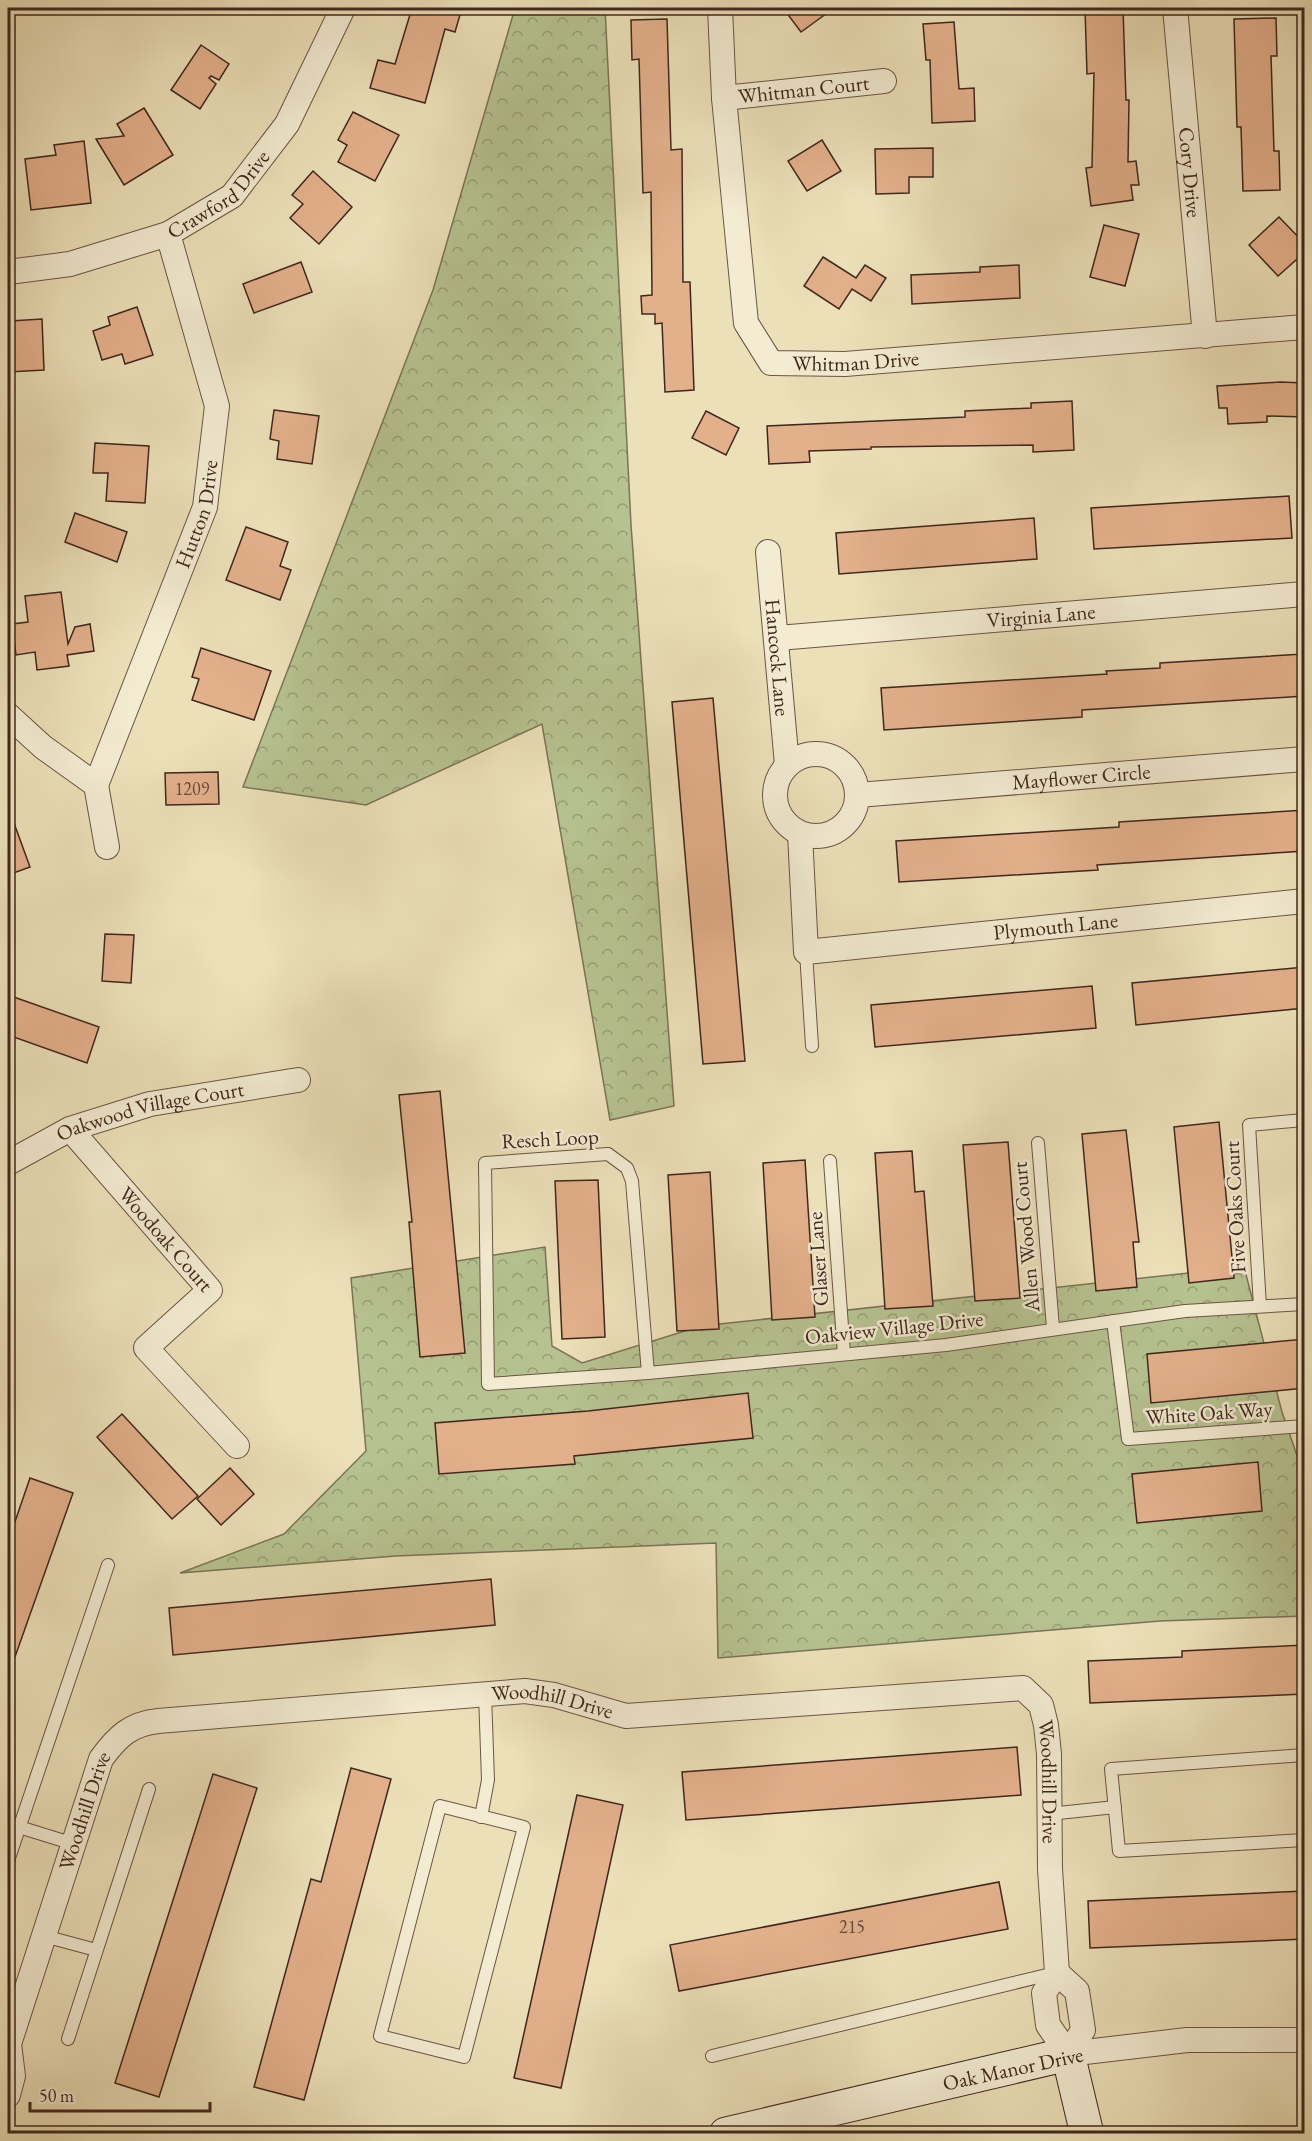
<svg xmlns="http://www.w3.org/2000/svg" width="1312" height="2141" viewBox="0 0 1312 2141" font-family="'EB Garamond',serif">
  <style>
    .forest { fill: url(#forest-crowns); stroke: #7b7456; stroke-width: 1.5 }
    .building { fill: #e3b08c; stroke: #40271d; stroke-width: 1.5 }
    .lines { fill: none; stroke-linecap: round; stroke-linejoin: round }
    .lane-casing { stroke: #6b5544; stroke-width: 14 }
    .street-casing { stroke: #6b5544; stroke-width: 26 }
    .secondary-casing { stroke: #40271d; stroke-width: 35 }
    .lane { stroke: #f3ebd2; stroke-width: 12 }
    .street { stroke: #f3ebd2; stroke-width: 24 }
    .secondary { stroke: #f3ebd2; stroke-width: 33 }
    .labels { text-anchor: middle; stroke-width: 5; stroke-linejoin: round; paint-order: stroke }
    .number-label { font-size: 18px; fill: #694939 }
    .street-label { font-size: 21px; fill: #40271d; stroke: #f3ebd2 }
  </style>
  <defs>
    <pattern id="forest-crowns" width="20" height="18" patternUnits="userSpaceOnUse" patternTransform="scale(1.5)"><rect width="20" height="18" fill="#b6c290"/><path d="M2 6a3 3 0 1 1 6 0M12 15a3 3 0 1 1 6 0" fill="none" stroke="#959e75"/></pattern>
  </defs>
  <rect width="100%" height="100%" fill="#ece0b9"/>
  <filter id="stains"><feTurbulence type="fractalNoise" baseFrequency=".00333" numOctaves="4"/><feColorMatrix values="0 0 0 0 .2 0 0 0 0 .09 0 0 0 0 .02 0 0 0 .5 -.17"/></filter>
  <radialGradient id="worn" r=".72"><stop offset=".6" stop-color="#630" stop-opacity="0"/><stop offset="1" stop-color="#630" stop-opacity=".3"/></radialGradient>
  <g class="forest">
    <path d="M515 8H605L631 525 674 1106 610 1120 542 724 366 805 243 787 433 290Z"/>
    <path d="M545 1247 552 1346 582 1363 701 1326 1244 1267 1282 1412 1304 1476V1616L1160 1621 718 1658 716 1543 396 1556 180 1573 284 1534 366 1451 351 1278Z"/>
  </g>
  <g class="building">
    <path d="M412 8H462L455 32 445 29 425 103 370 88 378 60 395 64Z"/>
    <path d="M783 8H834L801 32Z"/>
    <path d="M1085 8H1123L1126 100H1129L1128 162 1136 161 1139 185H1131L1133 200 1091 206 1086 168 1092 167 1094 73 1087 74Z"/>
    <path d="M1276 18 1277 56H1271L1274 151H1279L1280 190 1243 191 1241 127H1237L1234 19Z"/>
    <path d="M667 19 671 150 682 149 683 282H690L694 390 665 392 662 323 655 324V314H642L641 296 652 295 651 192 643 193 639 59 632 60 631 20Z"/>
    <path d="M954 22 959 89 974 88 975 121 932 123 930 60H926L923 24Z"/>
    <path d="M201 45 229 64 219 80 211 76 209 78 216 84 200 109 171 90Z"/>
    <path d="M144 108 173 155 124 185 96 139 124 136 117 124Z"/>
    <path d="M353 112 399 135 375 181 338 162 347 145 338 140Z"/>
    <path d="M822 140 841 171 807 191 788 161Z"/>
    <path d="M84 141 91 203 31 210 25 159 56 155 54 145Z"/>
    <path d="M933 148V177H909V193L876 194 875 149Z"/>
    <path d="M313 171 352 207 319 244 290 218 303 204 292 195Z"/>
    <path d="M1279 217 1305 244V252L1278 276 1249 245Z"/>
    <path d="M1104 225 1139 234 1125 286 1090 277Z"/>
    <path d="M823 257 856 278 865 265 886 278 871 301 852 289 839 309 804 286Z"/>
    <path d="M301 262 312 292 254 313 243 284Z"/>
    <path d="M1019 265 1020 298 912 304 911 275 980 272V267Z"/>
    <path d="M137 307 153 355 125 364 122 354 102 360 93 331 110 325 108 317Z"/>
    <path d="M42 319 44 370 8 372 10 321Z"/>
    <path d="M1280 382 1305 383V417L1267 416V422L1228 424 1227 408H1219L1217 386Z"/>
    <path d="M1072 401 1074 450 1033 452V445L871 447V449L809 451 810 462 769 464 767 426 965 417V411L1031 408V403Z"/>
    <path d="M274 410 319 416 312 464 277 459 279 441 270 439Z"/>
    <path d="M706 411 739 428 726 455 692 438Z"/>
    <path d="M95 443 149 446 145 503 106 501 108 473H93Z"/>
    <path d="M1289 496 1292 538 1094 549 1091 508Z"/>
    <path d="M75 513 127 532 117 562 65 542Z"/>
    <path d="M1034 518 1037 559 839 574 836 533Z"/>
    <path d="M246 527 288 542 280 566 291 570 280 600 226 580Z"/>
    <path d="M61 592 68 644 75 627 90 624 94 651 67 655 69 666 37 670 35 652 16 655 12 624 28 622 25 596Z"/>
    <path d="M201 648 271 671 254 720 192 700 199 679 192 677Z"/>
    <path d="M1303 654 1305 696 1082 710V717L884 730 881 688 1107 674 1106 671 1160 668V663Z"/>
    <path d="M713 698 745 1061 703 1064 672 702Z"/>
    <path d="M218 772 219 804 166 805 165 773Z"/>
    <path d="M1305 810V851L1097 865 1098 870 899 882 896 841 1119 827V822Z"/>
    <path d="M10 812 30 867 8 875V813Z"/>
    <path d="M105 934 134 935 131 983 102 981Z"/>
    <path d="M1305 967V1008L1136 1025 1132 983Z"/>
    <path d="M1092 986 1096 1028 875 1047 871 1005Z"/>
    <path d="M8 995 99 1027 87 1063 8 1035Z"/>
    <path d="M440 1091 465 1353 420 1357 409 1222H412L399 1095Z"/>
    <path d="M1219 1122 1234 1278 1189 1283 1174 1127Z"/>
    <path d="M1126 1130 1139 1242H1133L1137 1287 1096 1291 1082 1134Z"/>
    <path d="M1008 1142 1020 1298 975 1301 963 1145Z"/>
    <path d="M912 1151 915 1192 924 1191 933 1306 885 1309 875 1153Z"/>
    <path d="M805 1160 815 1317 772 1320 763 1163Z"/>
    <path d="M710 1172 719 1329 677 1331 668 1175Z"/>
    <path d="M598 1180 605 1337 562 1339 555 1181Z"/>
    <path d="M1305 1339V1388L1151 1403 1147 1354Z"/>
    <path d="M748 1393 753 1438 574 1456 575 1464 439 1474 435 1423 588 1411Z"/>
    <path d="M122 1414 198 1496 172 1519 97 1437Z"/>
    <path d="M1258 1462 1262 1511 1137 1523 1132 1474Z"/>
    <path d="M230 1468 254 1494 221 1525 197 1499Z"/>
    <path d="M30 1478 73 1493 10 1671 8 1670V1542Z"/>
    <path d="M491 1579 495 1625 173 1655 169 1608Z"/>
    <path d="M1305 1645V1694L1090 1703 1088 1661 1182 1657V1651Z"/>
    <path d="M1017 1747 1021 1795 686 1820 682 1772Z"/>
    <path d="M351 1768 391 1779 304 2100 254 2087 311 1879 321 1882Z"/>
    <path d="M213 1774 257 1788 159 2097 115 2083Z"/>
    <path d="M577 1795 623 1805 561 2088 514 2078Z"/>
    <path d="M999 1882 1008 1929 679 1991 670 1945Z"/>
    <path d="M1305 1891V1939L1090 1948 1088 1901Z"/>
  </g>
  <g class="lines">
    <g class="lane-casing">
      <g id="lane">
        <path d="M806 952 812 1046"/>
        <path d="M1038 1143 1053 1328"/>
        <path d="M830 1161 844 1354"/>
        <path d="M1260 1306 1249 1125 1304 1120"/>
        <path d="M1113 1321 1128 1439 1304 1426"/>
        <path d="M648 1373 632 1181 627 1168 608 1154 485 1163 488 1384 648 1373 946 1345 1185 1311 1304 1304"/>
        <path d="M1304 1755 1111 1769 1119 1851 1304 1840"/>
        <path d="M440 1806 524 1827 464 2057 380 2036Z"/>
        <path d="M1049 1814 1115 1807"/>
        <path d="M481 1817 488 1780 485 1694"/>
        <path d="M19 1827 74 1844"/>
        <path d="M8 1861 108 1565"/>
        <path d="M44 1936 96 1950"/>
        <path d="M8 1991 25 1996"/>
        <path d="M68 2039 149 1789"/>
        <path d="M712 2056 1055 1973"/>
      </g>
    </g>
    <g class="street-casing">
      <g id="street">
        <path id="s1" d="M720 8 724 98 746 323 771 363 845 364 1304 327"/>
        <path id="s2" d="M1175 8 1205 336"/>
        <path id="s3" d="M724 98 884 81"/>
        <path id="s4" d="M8 272 70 264 168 234 232 196 287 124 343 8"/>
        <path id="s5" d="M768 552 787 765"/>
        <path id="s6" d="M778 638 1304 594"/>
        <path d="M8 715 43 747 96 785 107 847"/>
        <circle cx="816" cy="795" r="41"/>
        <path id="s7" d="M96 785 205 507 217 406 168 234"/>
        <path id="s8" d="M858 795 1304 759"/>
        <path id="s9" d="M800 834 806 952 1304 901"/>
        <path id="s10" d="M70 1129 210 1290 146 1348 237 1446"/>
        <path id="s11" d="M8 1163 70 1129 150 1104 298 1080"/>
        <path d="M1057 1973 1077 1991 1083 2030 1068 2054"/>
        <path d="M1068 2054 1187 2040H1304"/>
        <path id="s12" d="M8 2095 13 2076 9 2044 101 1759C117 1737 130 1724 158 1721L525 1691 554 1695 626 1716 1023 1688 1041 1705 1046 1725 1049 1754 1050 1869 1057 1973 1044 1993 1048 2025 1068 2054"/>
      </g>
    </g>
    <g class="secondary-casing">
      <path id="secondary" d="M726 2134 1068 2054 1087 2134"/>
    </g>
    <use href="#lane" class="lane"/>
    <use href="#street" class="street"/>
    <use href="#secondary" class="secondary"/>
  </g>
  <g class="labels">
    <g class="number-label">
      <text x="192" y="795">1209</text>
      <text x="852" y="1933">215</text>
    </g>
    <g class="street-label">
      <text dy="7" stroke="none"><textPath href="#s3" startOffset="80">Whitman Court</textPath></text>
      <text dy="7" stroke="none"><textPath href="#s2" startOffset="165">Cory Drive</textPath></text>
      <text dy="7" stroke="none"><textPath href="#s4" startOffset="230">Crawford Drive</textPath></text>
      <text dy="7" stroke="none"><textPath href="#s1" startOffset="448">Whitman Drive</textPath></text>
      <text dy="7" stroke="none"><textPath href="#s7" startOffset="290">Hutton Drive</textPath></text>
      <text dy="7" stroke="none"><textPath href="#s6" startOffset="264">Virginia Lane</textPath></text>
      <text dy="7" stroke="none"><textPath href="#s5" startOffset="106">Hancock Lane</textPath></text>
      <text dy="7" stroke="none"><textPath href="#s8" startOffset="224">Mayflower Circle</textPath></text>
      <text dy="7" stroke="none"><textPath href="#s9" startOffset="369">Plymouth Lane</textPath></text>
      <text dy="7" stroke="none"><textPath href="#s11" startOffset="153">Oakwood Village Court</textPath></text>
      <text transform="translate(550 1139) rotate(-3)" y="7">Resch Loop</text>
      <text transform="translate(1235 1207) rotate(-93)" y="7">Five Oaks Court</text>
      <text transform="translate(1026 1237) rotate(-95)" y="7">Allen Wood Court</text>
      <text dy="7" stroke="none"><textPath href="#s10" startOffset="146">Woodoak Court</textPath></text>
      <text transform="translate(818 1259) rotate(-94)" y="7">Glaser Lane</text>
      <text transform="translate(894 1328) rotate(-6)" y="7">Oakview Village Drive</text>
      <text transform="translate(1209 1413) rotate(-4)" y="7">White Oak Way</text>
      <text dy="7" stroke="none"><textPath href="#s12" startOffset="819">Woodhill Drive</textPath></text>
      <text dy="7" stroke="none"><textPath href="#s12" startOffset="1395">Woodhill Drive</textPath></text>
      <text dy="7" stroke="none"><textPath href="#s12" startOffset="297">Woodhill Drive</textPath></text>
      <text transform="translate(1013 2069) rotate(-12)" y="7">Oak Manor Drive</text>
    </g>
  </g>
  <rect width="1312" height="2141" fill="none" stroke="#ece0b9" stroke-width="30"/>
  <rect x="9" y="9" width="1294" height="2123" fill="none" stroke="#40271d" stroke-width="3"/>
  <rect x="15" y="15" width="1282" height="2111" fill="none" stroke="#40271d" stroke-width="1.5"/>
  <path d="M30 2102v9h180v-9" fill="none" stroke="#40271d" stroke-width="3"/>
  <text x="39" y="2102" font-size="18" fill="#40271d" stroke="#f3ebd2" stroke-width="4.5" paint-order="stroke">50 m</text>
  <rect width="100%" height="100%" filter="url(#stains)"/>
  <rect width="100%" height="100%" fill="url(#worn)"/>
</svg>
